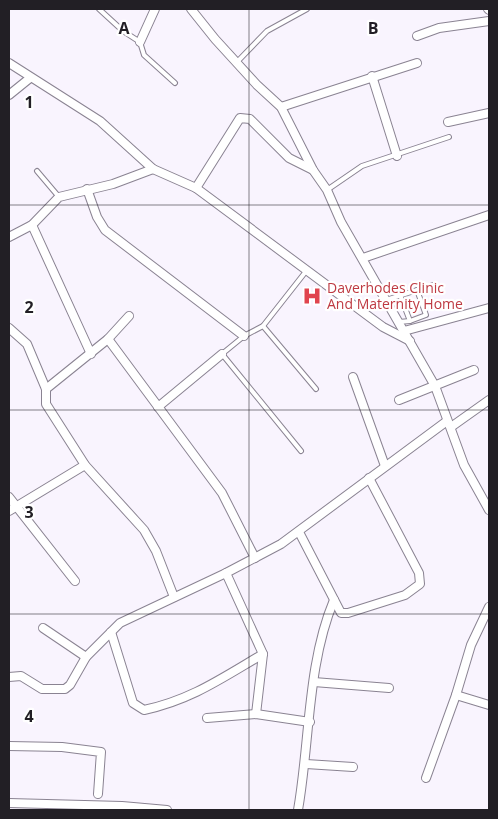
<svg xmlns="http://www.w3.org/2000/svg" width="498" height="819" viewBox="0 0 498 819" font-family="'Open Sans',sans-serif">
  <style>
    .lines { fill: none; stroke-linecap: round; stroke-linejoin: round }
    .lane-casing { stroke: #8a8392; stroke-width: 6 }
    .street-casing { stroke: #8a8392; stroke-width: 10 }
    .lane { stroke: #fff; stroke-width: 4 }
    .street { stroke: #fff; stroke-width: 8 }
    .grid { fill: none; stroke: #221f25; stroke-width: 1; stroke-opacity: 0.55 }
    .labels { text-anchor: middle; stroke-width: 4.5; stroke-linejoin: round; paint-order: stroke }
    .health-label { font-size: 14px; fill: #be3a42; stroke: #fff; text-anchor: start }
    .grid-label { font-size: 16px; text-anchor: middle; font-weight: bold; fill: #221f25; stroke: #fff; stroke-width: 4.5; stroke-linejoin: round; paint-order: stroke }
  </style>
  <rect width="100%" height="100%" fill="#f9f4fe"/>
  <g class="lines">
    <g class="lane-casing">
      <g id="lane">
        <path d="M99 9 123 31 140 42 144 55 175 83"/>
        <path d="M237 62 267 31 307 9"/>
        <path d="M37 171 59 197"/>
        <path d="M327 190 362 166 449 137"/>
        <path d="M400 295 410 321"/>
        <path d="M386 300 433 285"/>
        <path d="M399 322 410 321 426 315 417 290"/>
        <path d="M263 326 316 389"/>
        <path d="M301 451 222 354 244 336 263 326 307 270"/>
      </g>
    </g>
    <g class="street-casing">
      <g id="street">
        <path d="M191 9 215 39 257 85 281 107 313 170 327 190 341 222 435 386 464 465 489 510"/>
        <path d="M488 9 489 10"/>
        <path d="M417 36 439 28 489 21"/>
        <path d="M140 42 155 9"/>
        <path d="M9 63 100 121 153 169 196 188 383 327 410 341"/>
        <path d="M372 76 397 156"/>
        <path d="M9 95 30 78"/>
        <path d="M281 107 417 63"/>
        <path d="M448 122 489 113"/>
        <path d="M196 188 240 118 250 119 289 158 313 170"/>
        <path d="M87 189 97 217 105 230 244 336"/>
        <path d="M32 225 91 354"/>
        <path d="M9 237 32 225 59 197 113 184 153 169"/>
        <path d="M363 258 489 215"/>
        <path d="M9 328 27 344 46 389V404L85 465 144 530 156 551 174 597"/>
        <path d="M404 331 489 308"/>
        <path d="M108 339 222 493 255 558"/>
        <path d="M353 377 385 466"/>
        <path d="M46 389 108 339 129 316"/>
        <path d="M399 400 474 370"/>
        <path d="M158 407 222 354"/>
        <path d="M451 427 489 400"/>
        <path d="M9 497 75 581"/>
        <path d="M9 511 85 465"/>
        <path d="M299 532 341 613H348L405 595 420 584 419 573 369 478"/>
        <path d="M226 573 263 654 256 714"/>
        <path d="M43 628 86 657"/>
        <path d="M111 632 133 703 144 710C191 700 222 678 263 654"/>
        <path d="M9 677 21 676 42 689H65L70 685 86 657 120 623 226 573 281 544 447 421"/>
        <path d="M314 682 389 688"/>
        <path d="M456 695 489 705"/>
        <path d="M207 718 256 714 310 722"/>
        <path d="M9 746 62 747 101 752 98 794"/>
        <path d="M306 764 353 767"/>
        <path d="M426 778 456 695 471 645 489 607"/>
        <path d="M9 803 122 806 167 810"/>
        <path d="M298 810C310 742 307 664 334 600"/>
      </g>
    </g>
    <use href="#lane" class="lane"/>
    <use href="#street" class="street"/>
  </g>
  <path class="grid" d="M249 9V810M9 205H489M9 410H489M9 614H489"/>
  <defs>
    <g id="hospital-bare" transform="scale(1.5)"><path d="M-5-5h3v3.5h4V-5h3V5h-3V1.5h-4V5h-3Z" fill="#e0444e" stroke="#fff" stroke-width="2.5" paint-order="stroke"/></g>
  </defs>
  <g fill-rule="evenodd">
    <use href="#hospital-bare" x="312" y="296"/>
  </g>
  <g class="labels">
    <g class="health-label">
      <text x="327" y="293">Daverhodes Clinic<tspan x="327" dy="16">And Maternity Home</tspan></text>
    </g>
  </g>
  <g class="grid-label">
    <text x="124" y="34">A</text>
    <text x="373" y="34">B</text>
    <text x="29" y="108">1</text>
    <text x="29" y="313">2</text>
    <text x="29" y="518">3</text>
    <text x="29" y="722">4</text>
  </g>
  <rect width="498" height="819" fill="none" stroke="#221f25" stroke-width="20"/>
</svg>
